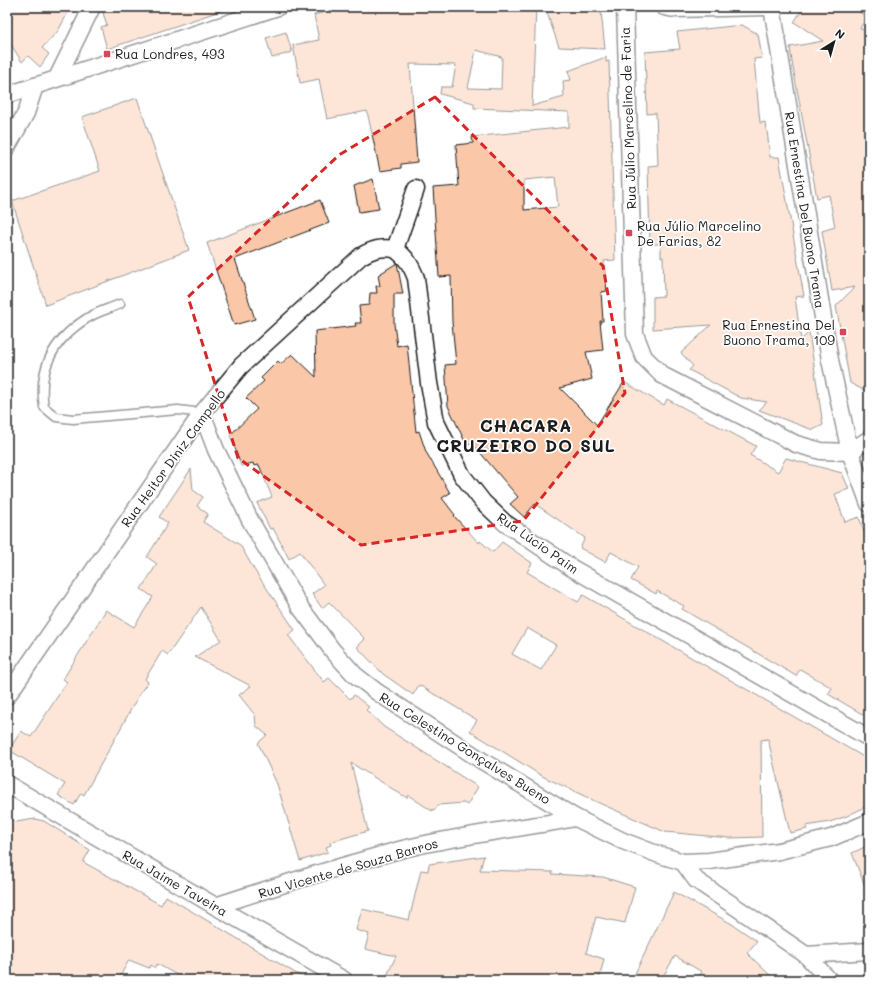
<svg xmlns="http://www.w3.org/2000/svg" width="876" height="987" viewBox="0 0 876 987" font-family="Mali,sans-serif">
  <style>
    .building { fill: #fac8a9; stroke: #1c1c1c; fill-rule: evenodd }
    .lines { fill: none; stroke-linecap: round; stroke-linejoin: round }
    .lane-casing { stroke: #1c1c1c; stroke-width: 11 }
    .street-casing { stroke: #1c1c1c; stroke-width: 19 }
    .lane { stroke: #fff; stroke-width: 8 }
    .street { stroke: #fff; stroke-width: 16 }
    .marked { fill: none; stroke: #d62828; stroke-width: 3; stroke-dasharray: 8 5; stroke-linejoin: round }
    .poi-dot { fill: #d1495b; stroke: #fff; stroke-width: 1.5 }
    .labels { text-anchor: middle; stroke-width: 3.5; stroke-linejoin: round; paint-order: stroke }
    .poi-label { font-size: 13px; fill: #1c1c1c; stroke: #fff; text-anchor: start }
    .street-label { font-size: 13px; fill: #1c1c1c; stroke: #fff }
    .district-label { font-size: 17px; font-weight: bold; letter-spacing: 1px; fill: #1c1c1c; stroke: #fff }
  </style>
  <rect width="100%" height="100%" fill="#fff"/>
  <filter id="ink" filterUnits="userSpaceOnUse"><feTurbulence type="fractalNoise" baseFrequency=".025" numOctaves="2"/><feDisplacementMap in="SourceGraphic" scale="8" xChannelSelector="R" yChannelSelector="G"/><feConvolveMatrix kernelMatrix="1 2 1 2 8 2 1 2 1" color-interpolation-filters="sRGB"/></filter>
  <g filter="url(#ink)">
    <g class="building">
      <path d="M7 7H32L36 10 38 7H71L58 31 42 48 49 54 40 67 28 56 22 62 7 38Z"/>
      <path d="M101 7H226V9L107 49 101 27 107 25Z"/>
      <path d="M342 7H536L532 106 564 97 563 81 571 80 568 71 606 57V62L609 61 615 260 604 261 607 291 601 292 603 321H600L603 350 586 352 592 379 560 388 597 425 624 382 664 405 667 399 756 446 750 455 778 472 786 458 842 473 849 489 835 494 845 522 859 517 869 546V718L828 694 832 688 800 669 796 676 682 609 684 606 657 591 656 594 631 580 638 567 611 552 605 562 580 548 585 538 535 504 524 517 510 504 518 497 472 443 467 446 448 406 445 365 456 364 452 322 451 276 439 277 433 188 459 186 456 145 473 143 472 137 569 127V112L474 108V103L440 94 441 87H452L456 65 410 64 417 162 401 164V168L380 171 367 111 327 119 319 79 300 83 293 45 319 40 314 15ZM476 50 502 57 501 89 468 88ZM555 177 558 207 524 210V180Z"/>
      <path d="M545 7H590L601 11 605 49 559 47Z"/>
      <path d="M804 7H852L867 17 860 28 869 34V393L850 383 836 306 855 287 832 291 822 231 835 227 829 195 817 198 792 62 790 47 823 41 794 22Z"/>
      <path d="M742 25 758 34 762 58 754 59 760 123 765 122 766 130H767L770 157H779L804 296 795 297 801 340 809 332 823 425 813 430 759 410 767 402 741 398 689 370 693 366 681 353 711 325 653 329V297L664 296 663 257H661V244H650L648 166 658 165 656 113 647 114 645 52 680 49 677 32Z"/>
      <path d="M286 32 292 52 272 58 266 38Z"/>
      <path d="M137 98 189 250 46 305 12 201 100 171 82 117Z"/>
      <path d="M373 179 379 209 359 212 354 186Z"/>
      <path d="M320 200 329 223 235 259 255 319 234 325 207 243Z"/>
      <path d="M397 263 403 294H394V324L397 346 407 344 416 432 419 431 426 452 450 493 442 498 455 515 454 516 479 543 480 541 493 552 502 542 532 563 527 572 578 602 583 595 869 760V805L847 816 830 822 806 826 807 829 790 833 768 739 761 740 762 837 730 838 665 832 599 803 542 776 470 731 477 720 419 685 413 695 383 674 357 647 365 639 329 602 322 608 312 594 324 585 300 552 289 559 273 528 270 529 257 503 272 497 259 465 254 466 253 463 241 466 230 435 257 409 246 398 264 381 261 378 278 361 281 364 292 354 316 377 315 331 356 326 355 323H361L359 306 369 305 370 293H377L376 286H380L378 275ZM527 628 556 645 541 670 512 654Z"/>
      <path d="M191 469 193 490 203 497 197 506 208 514 203 522 240 545 255 571 295 630 288 635 324 682 329 678 350 699 354 695 369 707 366 710 384 727 478 787 467 805 464 803 438 805 435 810 433 809 432 811 408 795 407 798 351 763 368 831 330 842 331 845 326 847 328 852 300 861 277 784 258 743 267 735 256 726 255 715 239 695 251 686 195 657 221 640 201 607 168 655 162 651 145 679 148 682 140 693 84 795 81 793 74 805 58 795 65 784 9 750 21 731 31 737 67 682 63 679 106 610 134 627 153 597 141 589 157 564 147 557 168 523 159 517Z"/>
      <path d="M7 817 16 822 35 819 44 821 90 850 83 862 161 905 166 896 307 980H186L157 964 155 968 151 965 149 968 129 960 118 980H7Z"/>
      <path d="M869 845V894H868L852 853Z"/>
      <path d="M484 856 480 870 553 872 552 874 603 877 635 887 625 923 596 917 586 953 604 959 599 980H563L550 976 548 980H385L396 956 365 949 369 934 356 930 362 909 409 920 421 870 428 871 429 864Z"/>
      <path d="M674 892 732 924 757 941 747 953 775 980H696L702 972 675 956 661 980H632Z"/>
    </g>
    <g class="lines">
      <g class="lane-casing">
        <path id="lane" d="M120 304C109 309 96 312 86 319 53 340 38 369 44 407L56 417 73 419 178 410 202 413"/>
      </g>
      <g class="street-casing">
        <g id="street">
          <path d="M625 7 635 334 644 357 662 375 796 444 821 451 850 452 869 439"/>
          <path d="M664 7 674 9 772 7"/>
          <path d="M772 7 830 360 850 452 869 504"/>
          <path d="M57 78 92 7"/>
          <path d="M7 95 278 7"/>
          <path d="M7 147 26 113 35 86"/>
          <path d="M416 189 395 249C406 257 411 265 416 278L429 383 436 422 462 475 483 502 505 523 572 568 869 738"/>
          <path d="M202 413 216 450 250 520 300 607 333 651 355 675 377 692 484 762 576 818 623 841 657 854 683 862 709 861 779 851 831 838 869 822"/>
          <path d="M7 696 202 413 241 366 361 256C373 249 381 247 395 249"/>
          <path d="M7 784 215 906 344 980"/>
          <path d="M683 862 696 880 806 955 829 980"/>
          <path d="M215 906C277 886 340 866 403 849 460 835 519 829 576 818"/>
          <path d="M806 955 869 951"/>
        </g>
      </g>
      <use href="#lane" class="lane"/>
      <use href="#street" class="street"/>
    </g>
  </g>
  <path d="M0 0H876V987H0ZM435 97 603 266 625 393 523 521 361 545 238 458 188 297 339 155Z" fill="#fff" fill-opacity=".55" fill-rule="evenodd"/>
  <path class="marked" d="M435 97 603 266 625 393 523 521 361 545 238 458 188 297 339 155Z"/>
  <g class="poi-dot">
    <rect x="103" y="50" width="8" height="8" rx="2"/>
    <rect x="625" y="229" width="8" height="8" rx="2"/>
    <rect x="839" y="328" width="8" height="8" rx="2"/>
  </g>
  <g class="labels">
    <g class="poi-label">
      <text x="115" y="59">Rua Londres, 493</text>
      <text x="637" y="231">Rua Júlio Marcelino<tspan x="637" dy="15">De Farias, 82</tspan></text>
      <text x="835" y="330" text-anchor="end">Rua Ernestina Del<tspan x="835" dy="15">Buono Trama, 109</tspan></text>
    </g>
    <g class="street-label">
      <text transform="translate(628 118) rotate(-92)" y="5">Rua Júlio Marcelino de Faria</text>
      <text transform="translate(805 210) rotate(81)" y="5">Rua Ernestina Del Buono Trama</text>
      <text transform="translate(173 458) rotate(-54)" y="5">Rua Heitor Diniz Campello</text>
      <text transform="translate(538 543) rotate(35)" y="5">Rua Lúcio Paim</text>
      <text transform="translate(465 748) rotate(32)" y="5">Rua Celestino Gonçalves Bueno</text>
      <text transform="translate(348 868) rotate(-16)" y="5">Rua Vicente de Souza Barros</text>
      <text transform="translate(175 883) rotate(30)" y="5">Rua Jaime Taveira</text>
    </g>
    <g class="district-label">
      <text x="526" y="432">CHACARA<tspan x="526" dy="20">CRUZEIRO DO SUL</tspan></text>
    </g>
  </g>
  <rect width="876" height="987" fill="none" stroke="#fff" stroke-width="24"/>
  <rect x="12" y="12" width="852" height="963" fill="none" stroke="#1c1c1c" stroke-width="1.5" filter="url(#ink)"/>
  <g transform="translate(834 42) rotate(37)" stroke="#ffffff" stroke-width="3" paint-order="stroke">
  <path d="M0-3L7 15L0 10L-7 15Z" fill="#1c1c1c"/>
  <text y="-6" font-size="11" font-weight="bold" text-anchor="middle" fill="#1c1c1c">N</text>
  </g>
</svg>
